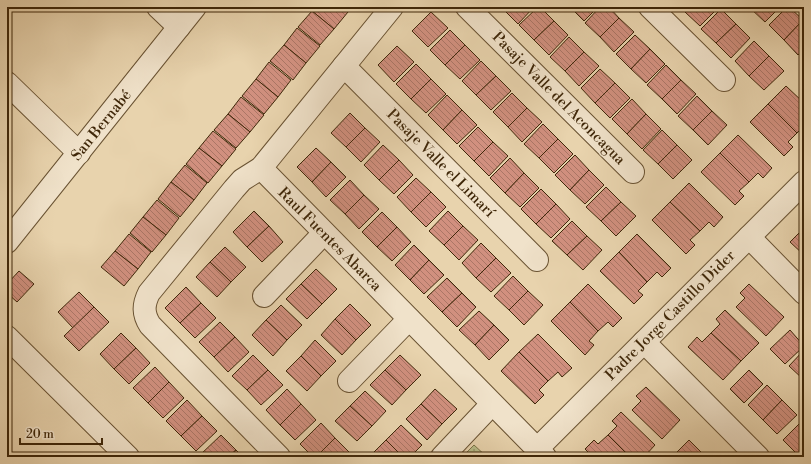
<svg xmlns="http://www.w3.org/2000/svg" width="811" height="464" viewBox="0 0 811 464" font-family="'Libre Bodoni',serif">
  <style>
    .green { fill: url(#green-dots); stroke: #7c7248 }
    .building { fill: url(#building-back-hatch); stroke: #3f2709 }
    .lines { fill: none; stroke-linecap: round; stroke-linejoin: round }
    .minor-casing { stroke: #695232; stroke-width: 24 }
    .minor { stroke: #f0e2ca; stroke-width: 22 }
    .labels { text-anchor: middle; stroke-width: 3; stroke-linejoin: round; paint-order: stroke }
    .street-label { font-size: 15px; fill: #3f2709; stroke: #f0e2ca }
  </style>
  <defs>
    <pattern id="green-dots" width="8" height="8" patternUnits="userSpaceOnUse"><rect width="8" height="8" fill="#b8bc88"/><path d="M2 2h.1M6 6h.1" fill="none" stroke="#97996d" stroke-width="1.8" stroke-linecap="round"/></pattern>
    <pattern id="building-back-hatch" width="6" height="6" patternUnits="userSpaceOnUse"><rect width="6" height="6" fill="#d1907f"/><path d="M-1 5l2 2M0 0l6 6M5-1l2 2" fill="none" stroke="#ab7666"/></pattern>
  </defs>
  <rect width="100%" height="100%" fill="#e8d3ad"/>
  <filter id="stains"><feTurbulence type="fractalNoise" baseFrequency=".005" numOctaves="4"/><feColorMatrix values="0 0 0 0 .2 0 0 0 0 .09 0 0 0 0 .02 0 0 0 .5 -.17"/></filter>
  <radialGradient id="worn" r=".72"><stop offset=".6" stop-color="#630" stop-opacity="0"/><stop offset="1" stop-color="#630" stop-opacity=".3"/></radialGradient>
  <path class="green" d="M474 445 487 457H462Z"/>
  <g class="building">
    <path d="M314 7H342L348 12 334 29 312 11Z"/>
    <path d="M505 7H534L518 24 503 9Z"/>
    <path d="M538 7H540L554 21 534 40 519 25Z"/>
    <path d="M570 7H598L584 21Z"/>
    <path d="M600 7H609L619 18 600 37 585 23Z"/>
    <path d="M689 7H719L700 26 685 12Z"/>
    <path d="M751 7H780L765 22 750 8Z"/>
    <path d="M787 7H789L803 20 784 40 769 25Z"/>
    <path d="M721 9 736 24 716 43 701 29Z"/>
    <path d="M312 11 334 29 320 45 298 27Z"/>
    <path d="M431 12 448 28 428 47 412 31Z"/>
    <path d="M619 18 634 32 614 52 600 37Z"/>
    <path d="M803 20 804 22V49L798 55 784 40Z"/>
    <path d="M554 21 568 35 549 55 534 40Z"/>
    <path d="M736 24 750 38 731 58 716 43Z"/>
    <path d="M297 28 320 46 306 63 284 45Z"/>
    <path d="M450 30 465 45 445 65 430 50Z"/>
    <path d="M635 35 650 49 631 69 616 54Z"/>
    <path d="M569 37 584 52 565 71 550 57Z"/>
    <path d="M754 41 769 56 749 76 735 61Z"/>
    <path d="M284 45 306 63 293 80 270 61Z"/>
    <path d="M465 45 480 60 460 79 445 65Z"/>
    <path d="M397 46 414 62 394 82 378 65Z"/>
    <path d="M650 49 665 64 646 83 631 69Z"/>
    <path d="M584 52 599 66 579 86 565 71Z"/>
    <path d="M769 56 784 71 764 90 749 76Z"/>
    <path d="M481 61 496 76 476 95 462 81Z"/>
    <path d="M269 62 291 80 278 97 256 79Z"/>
    <path d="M416 64 431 79 411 99 396 84Z"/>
    <path d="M666 65 681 80 662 99 647 85Z"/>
    <path d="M600 69 615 83 595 103 581 88Z"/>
    <path d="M496 76 511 91 491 110 476 95Z"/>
    <path d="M256 79 278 97 264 114 242 96Z"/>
    <path d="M431 79 446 94 426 113 411 99Z"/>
    <path d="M681 80 696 94 677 114 662 99Z"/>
    <path d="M615 83 630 98 610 118 595 103Z"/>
    <path d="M786 86 804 103V126L797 133 768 104Z"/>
    <path d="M512 93 527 108 508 127 493 112Z"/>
    <path d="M447 95 462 110 443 130 428 115Z"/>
    <path d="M697 96 712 111 693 130 678 116Z"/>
    <path d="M241 97 264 115 250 132 228 114Z"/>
    <path d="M632 99 646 114 627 134 612 119Z"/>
    <path d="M768 104 797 133 788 142 793 147 784 156 750 122Z"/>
    <path d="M527 108 542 122 522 142 508 127Z"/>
    <path d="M462 110 477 125 457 144 443 130Z"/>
    <path d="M712 111 727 125 708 145 693 130Z"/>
    <path d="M350 113 365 128 346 147 331 133Z"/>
    <path d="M228 114 250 132 236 148 214 130Z"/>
    <path d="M646 114 661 129 642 149 627 134Z"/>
    <path d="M543 124 558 139 539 158 524 144Z"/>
    <path d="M478 127 493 142 474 161 459 146Z"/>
    <path d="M365 128 380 142 361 162 346 147Z"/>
    <path d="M662 130 677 145 658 164 643 150Z"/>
    <path d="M213 131 236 149 222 166 199 148Z"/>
    <path d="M738 135 772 168 763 178 758 173 749 182 720 153Z"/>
    <path d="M558 139 573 154 554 173 539 158Z"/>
    <path d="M493 142 508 156 489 176 474 161Z"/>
    <path d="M383 145 399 160 379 180 364 165Z"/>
    <path d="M677 145 692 160 673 179 658 164Z"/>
    <path d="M199 148 222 166 208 183 186 164Z"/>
    <path d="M316 148 331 162 312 182 297 167Z"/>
    <path d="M720 153 749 182 739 191 744 196 735 205 701 172Z"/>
    <path d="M575 155 589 170 570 190 555 175Z"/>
    <path d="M510 158 524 173 505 193 490 178Z"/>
    <path d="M399 160 413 175 394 194 379 180Z"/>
    <path d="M331 162 346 177 326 197 312 182Z"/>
    <path d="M185 165 207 183 194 200 171 182Z"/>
    <path d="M589 170 604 185 585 204 570 190Z"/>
    <path d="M524 173 539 188 520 207 505 193Z"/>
    <path d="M416 178 431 192 411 212 397 197Z"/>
    <path d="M350 180 364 195 345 214 330 200Z"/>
    <path d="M171 182 194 200 180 217 158 199Z"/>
    <path d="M689 183 723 217 714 227 709 222 700 231 670 202Z"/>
    <path d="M606 187 621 202 601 221 586 207Z"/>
    <path d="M541 189 556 204 536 224 521 209Z"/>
    <path d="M431 192 446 207 426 227 411 212Z"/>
    <path d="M364 195 379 209 359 229 345 214Z"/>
    <path d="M157 200 179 218 166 235 143 217Z"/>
    <path d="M621 202 636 216 616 236 601 221Z"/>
    <path d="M670 202 700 231 690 240 695 245 686 254 652 220Z"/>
    <path d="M556 204 570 219 551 238 536 224Z"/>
    <path d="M254 211 269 226 247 247 233 232Z"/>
    <path d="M448 211 463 226 444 245 429 231Z"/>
    <path d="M382 212 397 227 377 247 362 232Z"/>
    <path d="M143 217 166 235 152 252 130 233Z"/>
    <path d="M572 221 587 236 567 255 552 241Z"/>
    <path d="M269 226 283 242 262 262 247 247Z"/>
    <path d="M463 226 478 240 459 260 444 245Z"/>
    <path d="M397 227 411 242 392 261 377 247Z"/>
    <path d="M799 233 804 237V255L790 242Z"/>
    <path d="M129 234 151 252 138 269 115 251Z"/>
    <path d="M637 234 671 268 662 277 657 272 647 282 619 252Z"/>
    <path d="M587 236 602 250 583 270 567 255Z"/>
    <path d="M481 243 496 258 476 278 462 263Z"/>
    <path d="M414 245 429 260 410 280 395 265Z"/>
    <path d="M225 247 246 267 231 282 210 262Z"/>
    <path d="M115 251 138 269 124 286 101 267Z"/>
    <path d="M619 252 647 282 638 291 643 295 634 304 600 271Z"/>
    <path d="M496 258 511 273 491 292 476 278Z"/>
    <path d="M429 260 444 275 424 294 410 280Z"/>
    <path d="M210 262 231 282 217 297 196 277Z"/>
    <path d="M316 269 337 289 322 304 301 284Z"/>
    <path d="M19 271 34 284 17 302 7 293V284Z"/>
    <path d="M513 276 528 291 509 310 494 296Z"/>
    <path d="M447 278 462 293 442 312 427 297Z"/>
    <path d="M301 284 322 304 307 319 286 299Z"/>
    <path d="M588 284 622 318 613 327 608 322 598 331 570 302Z"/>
    <path d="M749 284 784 317 766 336 736 307 745 298 740 293Z"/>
    <path d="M186 287 201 303 180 323 165 308Z"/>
    <path d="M528 291 543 305 524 325 509 310Z"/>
    <path d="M79 292 94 307 73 328 58 312Z"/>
    <path d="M462 293 476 307 457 327 442 312Z"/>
    <path d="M570 302 598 331 589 341 594 345 585 355 551 321Z"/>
    <path d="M201 303 216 318 195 338 180 323Z"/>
    <path d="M350 304 371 325 356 340 335 319Z"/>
    <path d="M281 305 302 325 287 340 266 320Z"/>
    <path d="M94 307 109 322 79 351 64 336Z"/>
    <path d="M725 310 759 343 741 361 711 333 720 324 716 319Z"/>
    <path d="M479 311 494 325 475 345 459 330Z"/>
    <path d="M335 319 356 340 342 355 321 335Z"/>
    <path d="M266 320 287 340 273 356 252 335Z"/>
    <path d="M220 322 235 337 214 357 199 342Z"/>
    <path d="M494 325 509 340 489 360 475 345Z"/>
    <path d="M790 330 804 346 785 364 770 349Z"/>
    <path d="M121 333 136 348 114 369 100 354Z"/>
    <path d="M711 333 741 361 723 380 688 347 697 337 702 342Z"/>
    <path d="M538 334 572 368 562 377 558 372 548 381 519 352Z"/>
    <path d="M235 337 249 352 228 372 214 357Z"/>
    <path d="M315 340 336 361 321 376 301 356Z"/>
    <path d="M136 348 150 363 129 384 114 369Z"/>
    <path d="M804 350V380L789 366Z"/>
    <path d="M519 352 548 381 539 390 544 395 535 404 501 371Z"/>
    <path d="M253 355 268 370 247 390 232 376Z"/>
    <path d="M400 355 421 375 406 390 385 370Z"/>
    <path d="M301 356 321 376 307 391 286 371Z"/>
    <path d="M155 367 169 382 148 403 133 388Z"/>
    <path d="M268 370 283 385 261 405 247 390Z"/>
    <path d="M385 370 406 390 392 405 370 385Z"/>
    <path d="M749 370 763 384 744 403 730 389Z"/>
    <path d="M169 382 184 398 163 418 148 403Z"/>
    <path d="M767 385 782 400 763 420 748 405Z"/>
    <path d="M646 387 680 420 662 439 632 410 641 401 636 396Z"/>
    <path d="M287 389 301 404 280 425 266 410Z"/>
    <path d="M435 389 457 409 442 424 421 404Z"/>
    <path d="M365 391 386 411 372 426 350 406Z"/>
    <path d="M187 400 202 416 181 436 166 421Z"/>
    <path d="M782 400 797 415 777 434 763 420Z"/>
    <path d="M301 404 316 420 295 440 280 425Z"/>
    <path d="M421 404 442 424 427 440 406 419Z"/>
    <path d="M350 406 372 426 357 441 335 421Z"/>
    <path d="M621 412 655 445 644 457H630L608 435 617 426 612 421Z"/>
    <path d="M202 416 217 431 196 451 181 436Z"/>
    <path d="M802 421 804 423V449L798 455 783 440Z"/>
    <path d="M321 423 335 438 316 457H313L300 444Z"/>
    <path d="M401 425 422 445 410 457H403L386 440Z"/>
    <path d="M221 435 236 450 228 457H201L200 455Z"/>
    <path d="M608 435 630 457H593L585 449 594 440 598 444Z"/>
    <path d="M335 438 350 453 346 457H316Z"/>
    <path d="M386 440 403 457H373L371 455Z"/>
    <path d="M689 440 704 455 702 457H672Z"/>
    <path d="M804 449V457H800L798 455Z"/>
    <path d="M236 450 243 457H228Z"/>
  </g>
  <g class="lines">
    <g class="minor-casing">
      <g id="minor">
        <path d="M158 7 179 27"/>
        <path d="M467 7 633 172"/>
        <path d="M650 7 724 80"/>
        <path d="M344 66 537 260"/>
        <path d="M7 83 79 153"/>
        <path d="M261 168 545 457"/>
        <path d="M749 237 804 293"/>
        <path d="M7 242 195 7"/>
        <path d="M264 296 324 233"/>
        <path d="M7 337 128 457"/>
        <path d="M644 342 758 457"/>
        <path d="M349 381 409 319"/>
        <path d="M537 449 804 182"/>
        <path d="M279 457 150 325C143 314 143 305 149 293L234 189 242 180 261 168 392 7"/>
        <path d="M442 457 492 404"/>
      </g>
    </g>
    <use href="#minor" class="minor"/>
  </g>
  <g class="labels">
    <g class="street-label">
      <text transform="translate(559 98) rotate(45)" y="5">Pasaje Valle del Aconcagua</text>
      <text transform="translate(101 125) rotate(-51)" y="5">San Bernabé</text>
      <text transform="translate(441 163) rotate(45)" y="5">Pasaje Valle el Limarí</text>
      <text transform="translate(330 239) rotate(45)" y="5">Raul Fuentes Abarca</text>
      <text transform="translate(670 315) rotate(-45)" y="5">Padre Jorge Castillo Dider</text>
    </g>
  </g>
  <rect width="811" height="464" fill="none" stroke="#e8d3ad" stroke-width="24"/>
  <rect x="8" y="8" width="795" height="448" fill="none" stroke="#3f2709" stroke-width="2"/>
  <rect x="12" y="12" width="787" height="440" fill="none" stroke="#3f2709"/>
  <path d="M20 438v6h82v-6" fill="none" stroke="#3f2709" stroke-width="2"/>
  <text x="26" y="438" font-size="12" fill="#3f2709" stroke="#f0e2ca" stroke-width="3" paint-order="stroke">20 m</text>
  <rect width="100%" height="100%" filter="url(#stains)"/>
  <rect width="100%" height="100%" fill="url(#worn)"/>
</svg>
